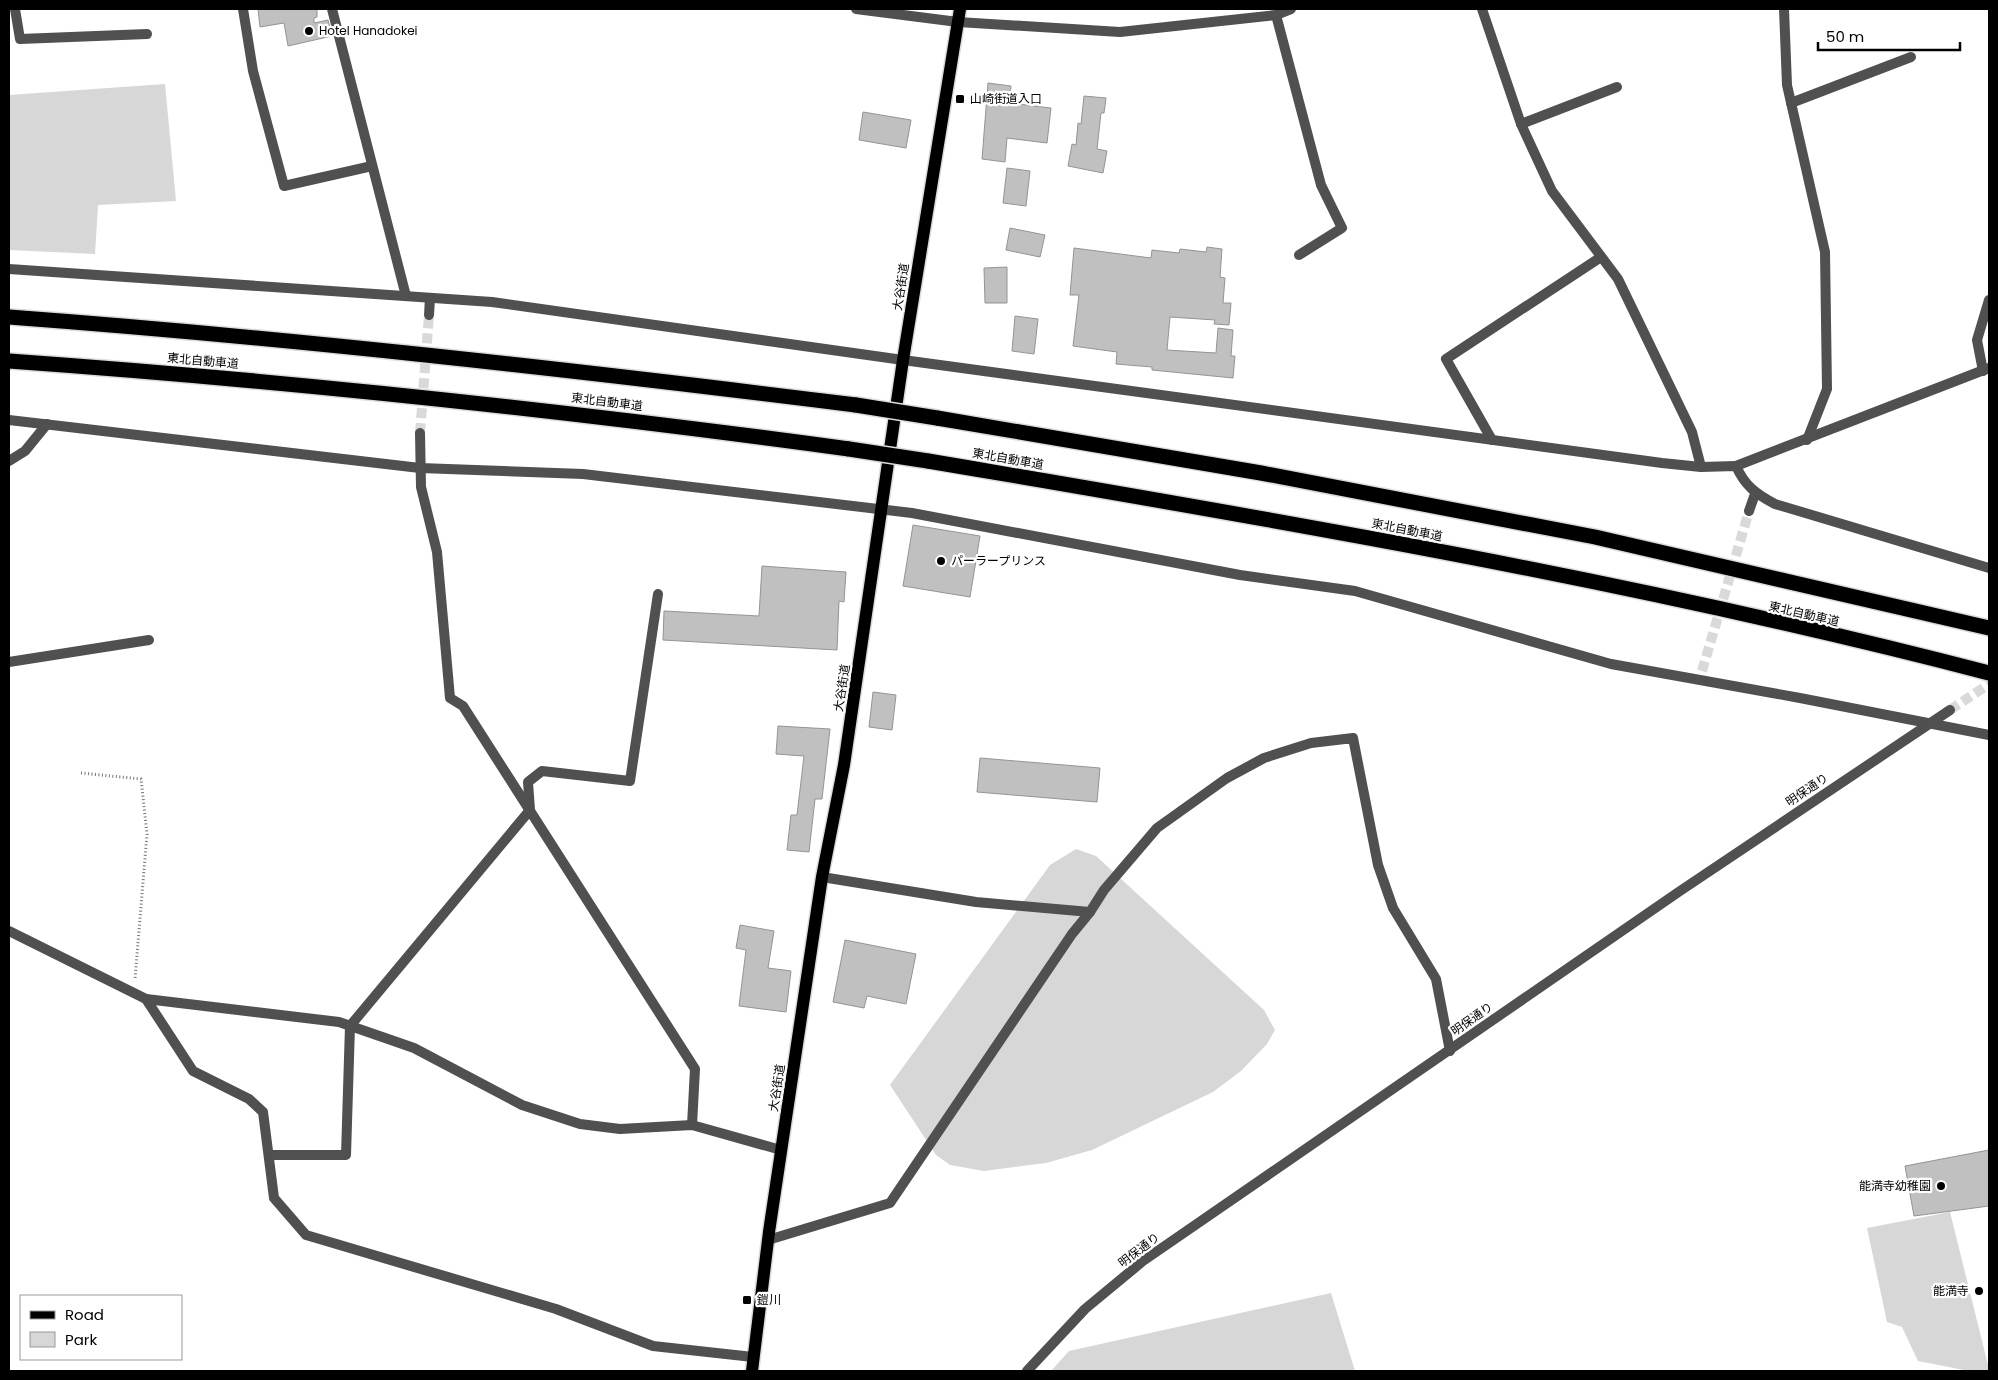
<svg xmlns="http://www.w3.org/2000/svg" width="1998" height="1380" viewBox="0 0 1998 1380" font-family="Poppins,'Noto Sans JP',sans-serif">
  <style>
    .green { fill: #d7d7d7 }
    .building { fill: #c0c0c0; stroke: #949494 }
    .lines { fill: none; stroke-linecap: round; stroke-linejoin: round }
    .minor-tunnel { stroke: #d9d9d9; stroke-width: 10; stroke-dasharray: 10 5; stroke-linecap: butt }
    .tertiary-tunnel { stroke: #d9d9d9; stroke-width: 10; stroke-dasharray: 10 5; stroke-linecap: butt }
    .primary-casing { stroke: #dbdbdb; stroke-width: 15 }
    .motorway-casing { stroke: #dbdbdb; stroke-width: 18 }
    .path { stroke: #727272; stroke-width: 3; stroke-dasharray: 1 2.5; stroke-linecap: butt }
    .minor { stroke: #505050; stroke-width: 10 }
    .tertiary { stroke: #505050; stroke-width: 10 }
    .primary { stroke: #000; stroke-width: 12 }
    .motorway { stroke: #000; stroke-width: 15 }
    .motorway-bridge-casing { stroke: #dbdbdb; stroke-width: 18; stroke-linecap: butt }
    .motorway-bridge { stroke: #000; stroke-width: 15 }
    .poi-dot { fill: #000; stroke: #fff; stroke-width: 2 }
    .labels { text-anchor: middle; stroke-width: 4.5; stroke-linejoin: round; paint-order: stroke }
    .poi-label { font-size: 12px; fill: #000; stroke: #fff; text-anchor: start }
    .street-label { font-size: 12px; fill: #000; stroke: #fff }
  </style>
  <rect width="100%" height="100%" fill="#fff"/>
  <g class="green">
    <path d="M165 84 176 201 98 205 95 254 9 250V95Z"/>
    <path d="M1076 849 1096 856 1264 1010 1275 1030 1267 1044 1241 1071 1213 1092 1092 1150 1046 1163 984 1171 950 1165 936 1155 890 1085 1050 865Z"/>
    <path d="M1950 1212 1989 1369V1371H1969L1918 1361 1902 1327 1887 1322 1867 1228Z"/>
    <path d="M1331 1293 1355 1371H1051L1069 1351Z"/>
  </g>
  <g class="building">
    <path d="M258 9H317V17L314 18V23L328 20 332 36 288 46 284 23 260 27Z"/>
    <path d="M988 83 1011 86 1009 103 1051 108 1047 143 1007 138 1005 162 982 159Z"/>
    <path d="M1084 96 1106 98 1104 113H1101L1097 149 1107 151 1103 173 1068 166 1072 144 1076 145 1078 123 1081 124Z"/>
    <path d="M863 112 911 120 906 148 859 140Z"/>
    <path d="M1007 168 1030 171 1026 206 1003 203Z"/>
    <path d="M1010 228 1045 235 1040 257 1006 250Z"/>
    <path d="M1207 247 1222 249 1220 277 1225 278 1223 303H1231L1229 325 1214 324 1215 320 1170 317 1167 350 1216 353 1218 328 1233 330 1231 356H1235L1233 378 1152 370V367L1116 364 1117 352 1073 346 1079 295H1070L1074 248 1151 258 1152 250 1179 253 1180 249 1206 252Z"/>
    <path d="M1007 267V303H985L984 268Z"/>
    <path d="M1015 316 1038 319 1034 354 1012 351Z"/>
    <path d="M913 525 980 536 970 597 903 586Z"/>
    <path d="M762 566 846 572 844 602 839 601 837 650 663 640 664 611 759 616Z"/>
    <path d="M873 692 896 695 892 730 869 727Z"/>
    <path d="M778 726 830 729 822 799H815L809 852 787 850 791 815H797L804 756 776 754Z"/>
    <path d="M980 758 1100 768 1097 802 977 792Z"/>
    <path d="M740 925 774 931 768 968 791 971 786 1012 739 1006 746 950 736 948Z"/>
    <path d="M845 940 916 954 906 1004 867 996 864 1008 833 1002Z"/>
    <path d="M1989 1150V1206L1914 1216 1905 1166Z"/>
  </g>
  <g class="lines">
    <g class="minor-tunnel">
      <path d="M420 433 429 315"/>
      <path d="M1702 671 1749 511"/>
    </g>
    <path class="tertiary-tunnel" d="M1950 710 1989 684"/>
    <g class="primary-casing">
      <path id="primary" d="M752 1371 769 1232 822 877 844 765 903 360 960 9"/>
    </g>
    <g class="motorway-casing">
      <g id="motorway">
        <path d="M9 317C292 338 574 370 856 405"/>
        <path d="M9 361C290 381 570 411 849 449"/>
        <path d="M937 418 1261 473 1595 537 1989 628"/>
        <path d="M928 461C1284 521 1640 582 1989 673"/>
      </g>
    </g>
    <path class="path" d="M81 773 141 779 147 834 135 979"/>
    <g class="minor">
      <path d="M15 9 20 39 147 34"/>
      <path d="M243 9 253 71 284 186 372 166"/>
      <path d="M332 9 406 296"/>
      <path d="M856 9 958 22 1120 32 1276 15 1291 9"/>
      <path d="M1482 9 1521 124 1552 191 1618 279 1692 432 1701 467"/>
      <path d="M1784 9 1787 85 1825 252 1827 389 1807 440"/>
      <path d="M1276 15 1321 185 1342 228 1299 255"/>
      <path d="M1791 103 1911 57"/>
      <path d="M1521 124 1617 87"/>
      <path d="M9 269 492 302 903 360 1662 463 1701 467 1736 466C1745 486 1756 494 1775 504L1989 568"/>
      <path d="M429 315 430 298"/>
      <path d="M1983 371 1977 340 1989 300"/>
      <path d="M9 420 420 468 583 474 912 513 1240 575 1355 591 1611 664 1800 698 1989 735"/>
      <path d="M420 433 421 487 437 552 450 698 463 706 695 1069 692 1125"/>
      <path d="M1492 440 1446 359 1601 257"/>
      <path d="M9 461 25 451 47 424"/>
      <path d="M1736 466 1989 368"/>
      <path d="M1749 511 1755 494"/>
      <path d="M9 662 149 640"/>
      <path d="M822 877 976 902 1090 912 1104 890 1157 828 1227 778 1264 758 1311 743 1353 738 1378 865 1393 908 1436 979 1450 1051"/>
      <path d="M9 931 146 999 339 1022 414 1048 522 1105 580 1124 620 1129 692 1125 781 1150"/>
      <path d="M146 999 193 1071 249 1099 263 1112 274 1198 306 1235 556 1309 653 1346 753 1357"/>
      <path d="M269 1155H346L350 1026 530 810 528 782 542 771 630 781 658 594"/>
      <path d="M768 1240 890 1203 1072 934 1090 912"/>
    </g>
    <path class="tertiary" d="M1027 1371 1085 1309 1143 1261 1680 891 1950 710"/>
    <use href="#primary" class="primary"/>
    <use href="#motorway" class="motorway"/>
    <g class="motorway-bridge-casing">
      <g id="motorway-bridge">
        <path d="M856 405 937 418"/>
        <path d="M849 449 928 461"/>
      </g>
    </g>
    <use href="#motorway-bridge" class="motorway-bridge"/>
  </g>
  <g class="poi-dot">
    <circle cx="309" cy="31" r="5"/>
    <rect x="955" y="94" width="10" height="10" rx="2.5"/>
    <circle cx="941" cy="561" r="5"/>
    <circle cx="1941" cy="1186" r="5"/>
    <circle cx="1979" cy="1291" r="5"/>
    <rect x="742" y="1295" width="10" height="10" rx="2.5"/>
  </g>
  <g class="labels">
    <g class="poi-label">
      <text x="319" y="35">Hotel Hanadokei</text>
      <text x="970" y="103">山崎街道入口</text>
      <text x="951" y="565">パーラープリンス</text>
      <text x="1931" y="1190" text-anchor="end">能満寺幼稚園</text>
      <text x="1969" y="1295" text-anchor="end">能満寺</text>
      <text x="757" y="1304">鎧川</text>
    </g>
    <g class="street-label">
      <text transform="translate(901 287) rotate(-81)" y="4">大谷街道</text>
      <text transform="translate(203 361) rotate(5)" y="4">東北自動車道</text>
      <text transform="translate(607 402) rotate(7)" y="4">東北自動車道</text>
      <text transform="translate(1008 459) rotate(10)" y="4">東北自動車道</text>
      <text transform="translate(1407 530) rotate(11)" y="4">東北自動車道</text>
      <text transform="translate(1804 614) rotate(13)" y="4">東北自動車道</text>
      <text transform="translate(842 688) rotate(-81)" y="4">大谷街道</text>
      <text transform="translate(1807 790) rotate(-34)" y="4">明保通り</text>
      <text transform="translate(1472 1019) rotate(-35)" y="4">明保通り</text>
      <text transform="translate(777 1088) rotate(-81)" y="4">大谷街道</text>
      <text transform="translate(1139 1250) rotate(-37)" y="4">明保通り</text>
    </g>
  </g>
  <rect width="1998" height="1380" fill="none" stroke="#000000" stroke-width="20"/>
  <rect x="20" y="1295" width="162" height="65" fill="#ffffff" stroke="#999999"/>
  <rect x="30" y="1311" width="25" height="8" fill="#000000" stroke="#999999"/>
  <text x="65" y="1320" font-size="15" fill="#000000">Road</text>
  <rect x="30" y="1332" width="25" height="15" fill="#d7d7d7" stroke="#999999"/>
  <text x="65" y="1345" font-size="15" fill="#000000">Park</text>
  <path d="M1818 42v8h142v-8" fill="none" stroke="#000000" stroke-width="2.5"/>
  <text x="1826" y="42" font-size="15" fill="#000000" stroke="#ffffff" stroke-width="4" paint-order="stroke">50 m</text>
</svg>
